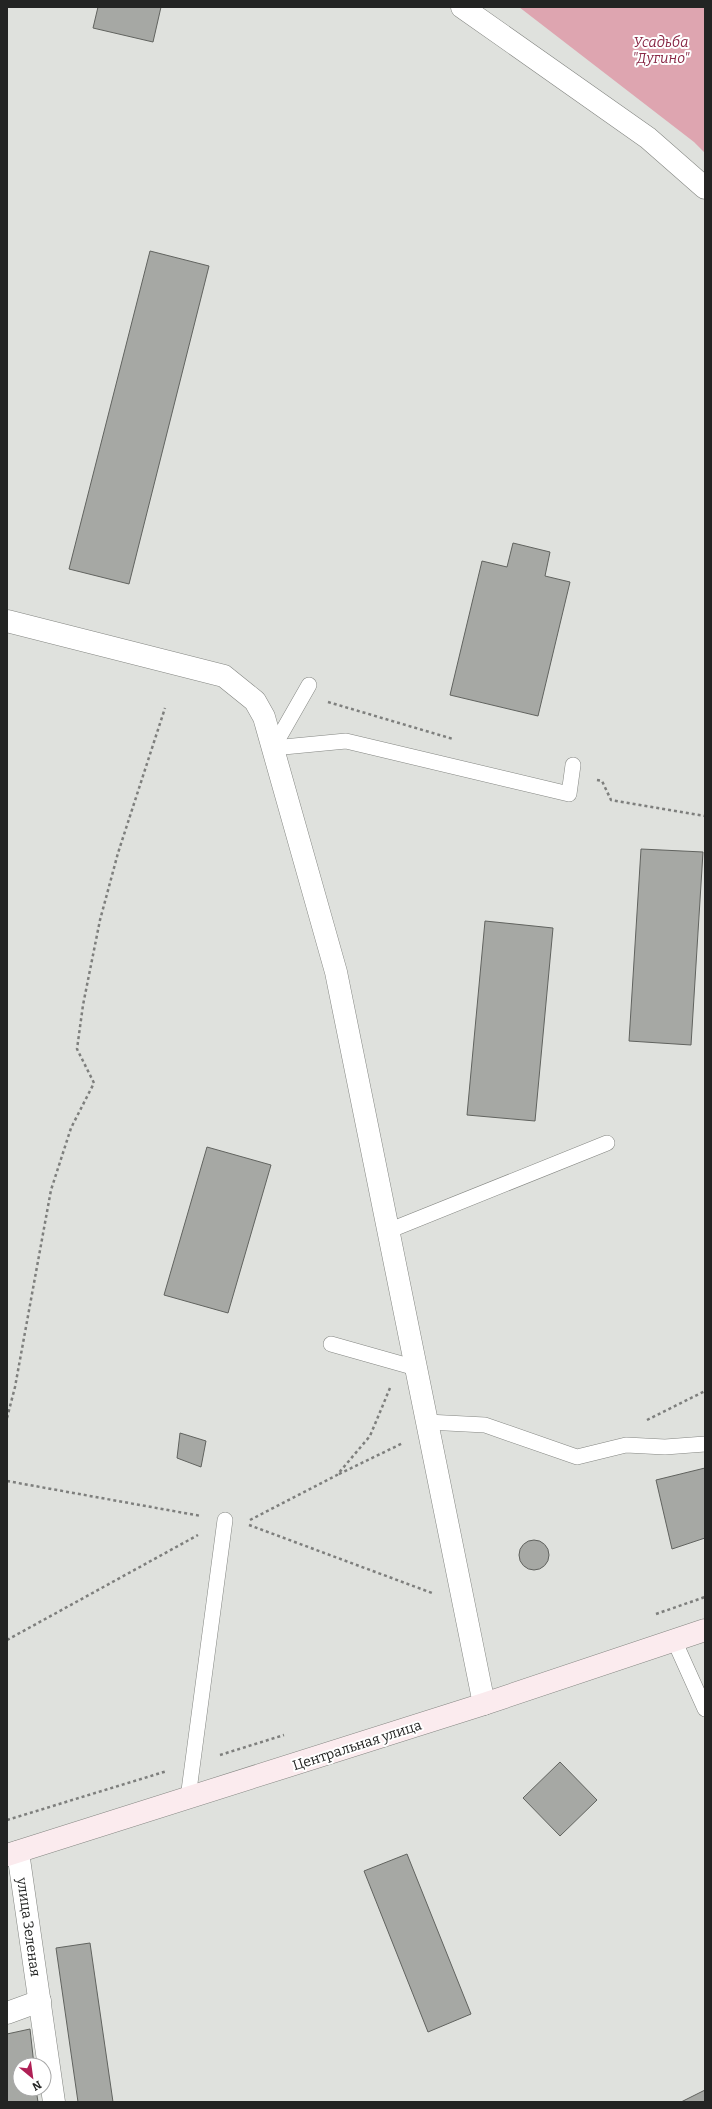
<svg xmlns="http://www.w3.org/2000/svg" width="712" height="2109" viewBox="0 0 712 2109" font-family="Bitter,serif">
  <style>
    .green { fill: #dea5b0 }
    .building { fill: #a6a8a4; stroke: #61635f }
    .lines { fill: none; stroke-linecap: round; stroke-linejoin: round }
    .lane-casing { stroke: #848682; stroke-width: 16 }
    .street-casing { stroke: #848682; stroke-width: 23 }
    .secondary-casing { stroke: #848682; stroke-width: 23 }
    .path { stroke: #7e7f7d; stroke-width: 2.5; stroke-dasharray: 3 3; stroke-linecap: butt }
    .lane { stroke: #fff; stroke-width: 15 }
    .street { stroke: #fff; stroke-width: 22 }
    .secondary { stroke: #fbebee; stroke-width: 22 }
    .labels { text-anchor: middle; stroke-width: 4; stroke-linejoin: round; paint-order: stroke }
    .park-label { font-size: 14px; font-style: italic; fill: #892846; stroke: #fff }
    .street-label { font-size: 14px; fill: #232423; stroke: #fff }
  </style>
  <rect width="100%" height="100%" fill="#dfe1dd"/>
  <path class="green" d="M519 7H705V153L694 142Z"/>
  <g class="building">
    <path d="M98 7H161L153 42 93 28Z"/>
    <path d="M150 251 209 266 129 584 69 569Z"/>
    <path d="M513 543 550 552 545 576 570 582 538 716 450 695 482 561 507 567Z"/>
    <path d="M641 849 703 852 691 1045 629 1041Z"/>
    <path d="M485 921 553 928 535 1121 467 1115Z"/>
    <path d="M207 1147 271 1165 228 1313 164 1295Z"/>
    <path d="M180 1433 206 1441 201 1467 177 1458Z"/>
    <path d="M705 1468V1538L672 1549 656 1480Z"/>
    <circle cx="534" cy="1555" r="15"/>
    <path d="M560 1762 597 1800 560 1836 523 1798Z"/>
    <path d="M407 1854 471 2014 428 2032 364 1871Z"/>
    <path d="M90 1943 113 2102H78L56 1948Z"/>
    <path d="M30 2029 34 2065H20V2089H36L38 2102H7V2034Z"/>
    <path d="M705 2090V2102H681Z"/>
  </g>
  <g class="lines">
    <g class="lane-casing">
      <g id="lane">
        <path d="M273 748 346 741 569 794 573 765"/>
        <path d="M273 748 309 685"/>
        <path d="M388 1231 607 1143"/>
        <path d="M331 1344 416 1368"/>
        <path d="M427 1422 485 1425 577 1457 626 1445 665 1447 705 1444"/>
        <path d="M674 1640 705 1709"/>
        <path d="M188 1798 225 1520"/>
      </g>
    </g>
    <g class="street-casing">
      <g id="street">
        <path d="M462 7 648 138 705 188"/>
        <path d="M7 621 224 676 255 701 264 717 336 972 484 1704"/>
        <path d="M18 1852 54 2102"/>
        <path d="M7 2013 40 2001"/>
      </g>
    </g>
    <g class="secondary-casing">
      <path id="secondary" d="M7 1855 484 1704 705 1630"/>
    </g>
    <g class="path">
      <path d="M328 702 453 739"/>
      <path d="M597 780 602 781 611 800 705 816"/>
      <path d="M7 1418 15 1387 51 1190 71 1128 94 1083 77 1049 83 1005 100 920 118 853 165 708"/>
      <path d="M647 1420 705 1391"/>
      <path d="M339 1474 403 1443"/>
      <path d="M7 1481 201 1516"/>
      <path d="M250 1520 337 1475 370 1436 390 1388"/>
      <path d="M249 1525 432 1593"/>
      <path d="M656 1614 705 1597"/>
      <path d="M7 1640 198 1535"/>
      <path d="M220 1755 284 1735"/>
      <path d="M7 1820 167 1771"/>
    </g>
    <use href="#lane" class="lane"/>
    <use href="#street" class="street"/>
    <use href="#secondary" class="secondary"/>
  </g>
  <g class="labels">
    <g class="park-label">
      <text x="661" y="47">Усадьба<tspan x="661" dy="16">"Дугино"</tspan></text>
    </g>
    <g class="street-label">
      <text transform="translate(357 1745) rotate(-18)" y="5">Центральная улица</text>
      <text transform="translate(29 1927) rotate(82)" y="5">улица Зеленая</text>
    </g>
  </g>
  <rect width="712" height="2109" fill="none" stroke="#232423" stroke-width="16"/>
  <g transform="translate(32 2077) rotate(151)"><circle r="19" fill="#ffffff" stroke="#a7a7a7"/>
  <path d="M0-3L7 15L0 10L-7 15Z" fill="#af2055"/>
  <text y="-6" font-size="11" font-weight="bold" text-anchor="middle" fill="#232423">N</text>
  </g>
</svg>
